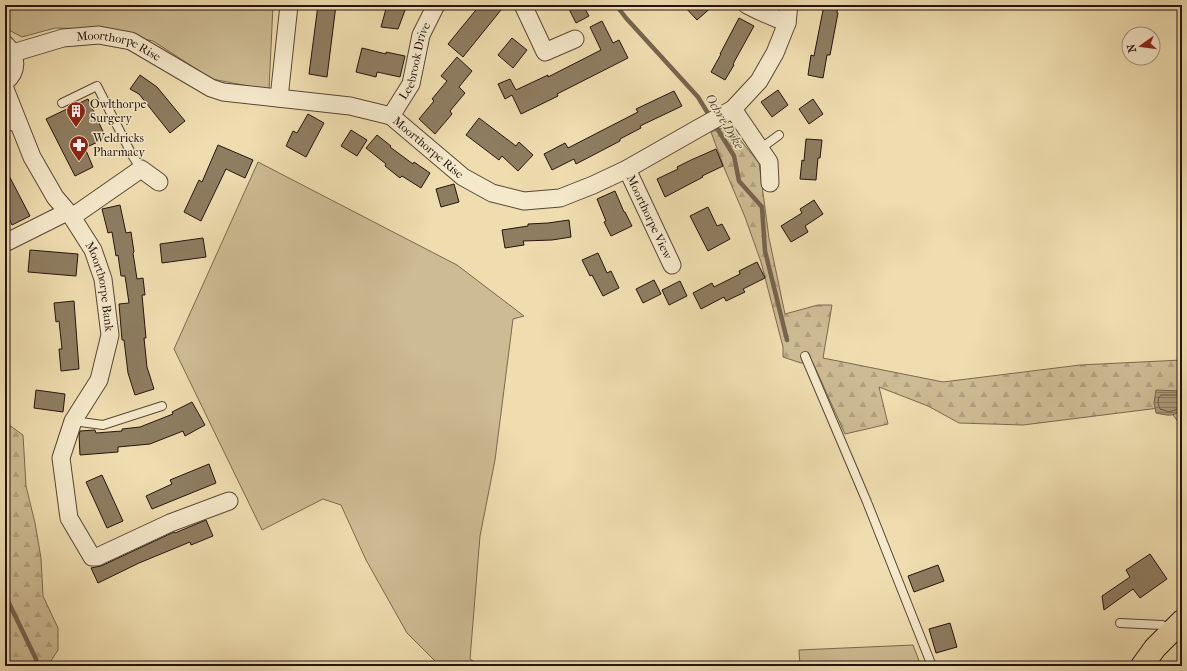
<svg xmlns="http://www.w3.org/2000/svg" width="1187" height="671" viewBox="0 0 1187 671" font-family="'IM FELL French Canon',serif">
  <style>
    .grass { fill: #cdbb93; stroke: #796850 }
    .forest { fill: url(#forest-firs); stroke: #796850 }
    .water { fill: url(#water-rules); stroke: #75644d }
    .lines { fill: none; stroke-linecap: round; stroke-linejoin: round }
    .shore { stroke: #685642; stroke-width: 1 }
    .stream { stroke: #75644d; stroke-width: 4.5 }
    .building { fill: #8e7d61; stroke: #25140d }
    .lane-casing { stroke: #584636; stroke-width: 10 }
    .street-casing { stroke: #584636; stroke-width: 19 }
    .primary-casing { stroke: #25140d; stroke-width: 24 }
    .lane { stroke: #f5e9cb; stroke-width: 8 }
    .street { stroke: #f5e9cb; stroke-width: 17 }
    .primary { stroke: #efddaf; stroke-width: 22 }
    .labels { text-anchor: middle; stroke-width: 3; stroke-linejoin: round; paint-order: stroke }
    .street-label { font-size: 12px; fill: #25140d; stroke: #f5e9cb }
    .poi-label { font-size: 12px; fill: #25140d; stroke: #f5e9cb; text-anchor: start }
    .water-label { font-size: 13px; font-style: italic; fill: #5a4938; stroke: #f5e9cb }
  </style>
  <defs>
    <pattern id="forest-firs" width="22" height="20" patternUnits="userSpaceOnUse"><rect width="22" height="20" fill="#cdbb93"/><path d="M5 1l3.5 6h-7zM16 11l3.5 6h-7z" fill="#b0a07e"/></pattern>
    <pattern id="water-rules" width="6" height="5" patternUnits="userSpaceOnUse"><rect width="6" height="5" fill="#aa9978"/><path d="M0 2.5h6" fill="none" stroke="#8a7c61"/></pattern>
  </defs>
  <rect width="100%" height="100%" fill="#efddaf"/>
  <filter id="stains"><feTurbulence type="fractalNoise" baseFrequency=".005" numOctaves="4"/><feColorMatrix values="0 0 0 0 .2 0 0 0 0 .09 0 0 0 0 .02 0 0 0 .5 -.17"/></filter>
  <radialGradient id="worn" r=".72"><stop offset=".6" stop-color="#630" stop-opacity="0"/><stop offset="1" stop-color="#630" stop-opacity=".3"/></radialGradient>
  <g class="grass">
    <path d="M5 5H273L269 90 212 79 153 41 93 29 55 28 22 37 5 28Z"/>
    <path d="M258 162 457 265 524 316 513 319 495 460 480 536 470 659 481 666H440L407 633 366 560 341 505 323 499 262 530 174 349Z"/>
    <path d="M913 645 921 666H800L799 650Z"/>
  </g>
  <g class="forest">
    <path d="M729 126 759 163 769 238 785 314 818 305H832L823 358 943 382 1080 365 1182 360V427L1167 407 1023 425 959 423 928 406 879 387 888 424 845 434 813 363H801L783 357V347L761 262 745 217 725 170 711 132Z"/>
    <path d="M5 422 23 435 26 486 35 523 41 558 43 596 58 628V650L49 664 50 666H5Z"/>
  </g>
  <path class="water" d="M1156 390 1180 391 1182 393V409C1173 418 1167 415 1156 413L1154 403Z"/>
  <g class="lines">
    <path class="shore" d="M1182 395H1161C1157 398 1158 405 1160 409L1170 412 1182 407"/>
    <g class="stream">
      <path d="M616 5 626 18 698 97 734 156 739 181 762 207 765 251 787 340"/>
      <path d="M5 595 36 659 37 666"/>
    </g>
  </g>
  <g class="building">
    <path d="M318 5H336L327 77 309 74Z"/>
    <path d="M387 5H407L398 29 381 27Z"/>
    <path d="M480 5H505L463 57 448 44Z"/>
    <path d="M567 5H583L589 16 576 23Z"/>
    <path d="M683 5H714L697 20Z"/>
    <path d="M824 5H838L837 13H838L830 55H827L823 78 808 75 811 55 814 56Z"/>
    <path d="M739 18 754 26 733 64 734 65 725 80 711 72 721 54H720Z"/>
    <path d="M602 21 613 43 619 40 628 58 557 94 558 96 521 114 512 95 505 99 498 84 510 79 516 90 548 75V77L601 50 590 27Z"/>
    <path d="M512 38 527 50 513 68 498 55Z"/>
    <path d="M362 48 386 54V52L405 56 400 77 377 72 376 77 356 72Z"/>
    <path d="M457 57 472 71 459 87 465 93 450 111 452 114 435 134 419 119 434 101 432 99 447 81 441 76Z"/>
    <path d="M140 75 157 87 185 121 170 133 139 94 130 89Z"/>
    <path d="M778 90 788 105 772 117 761 102Z"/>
    <path d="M674 91 682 106 640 126 641 128 620 139V141L576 164 574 159 552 170 544 154 565 143 568 148 638 112 636 109Z"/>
    <path d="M88 99 106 138 85 148 93 167 75 176 46 119Z"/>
    <path d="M813 99 823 114 809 124 799 109Z"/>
    <path d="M308 114 324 123 306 157 286 146 293 131 297 133Z"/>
    <path d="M479 118 516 146 519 142 533 155 518 171 502 156 499 160 466 135Z"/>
    <path d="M351 130 367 140 357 156 341 146Z"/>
    <path d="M377 135 391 146 390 147 413 164 414 162 430 173 421 188 402 176 400 178 385 166 386 164 366 148Z"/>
    <path d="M806 139 822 140 820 158H818L816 180 800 179 802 160 804 161Z"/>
    <path d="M218 145 253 160 245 178 226 169 201 221 184 212 199 180 202 182Z"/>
    <path d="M716 149 723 166 702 176 703 177 665 197 657 179 678 169 677 167 691 160Z"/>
    <path d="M5 168 30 216 12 225 5 211Z"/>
    <path d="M454 184 459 202 441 207 436 189Z"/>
    <path d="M615 191 624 212H625L632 226 611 236 604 222 606 221 597 199Z"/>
    <path d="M814 200 823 214 805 226 808 232 791 242 781 226 802 213 800 209Z"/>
    <path d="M120 205 126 233 131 232 134 252 133 253 137 279 143 278 145 295H142L146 338H144L147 367 154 389 135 395 128 373 124 340H122L119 304 129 303 125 276H121L118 255 116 256 112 232 108 233 102 209Z"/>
    <path d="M708 207 717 226 722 224 730 239 708 251 690 216Z"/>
    <path d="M569 220 571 237 552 240 523 241 524 245 505 248 502 230 528 226V224L548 223Z"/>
    <path d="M203 238 206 257 162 263 160 244Z"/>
    <path d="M30 250 78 254 76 276 28 272Z"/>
    <path d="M598 253 607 273 611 271 619 288 603 296 592 275 590 276 582 260Z"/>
    <path d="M757 262 765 278 743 289 745 292 726 301 724 297 701 309 693 293 712 283 714 287 740 274 739 271Z"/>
    <path d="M654 280 661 294 643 303 636 289Z"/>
    <path d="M680 281 687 296 669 305 662 290Z"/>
    <path d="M74 301 79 369 61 371 59 349H62L59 321 56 322 54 303Z"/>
    <path d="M36 390 65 394 63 412 34 408Z"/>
    <path d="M192 402 205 425 185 436 183 431 150 444 118 447V452L80 455 79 435 80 431 95 430 96 433 122 431V429L140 427 173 414 172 412Z"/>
    <path d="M209 464 216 483 152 509 146 496 172 484 170 480Z"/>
    <path d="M102 475 123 521 107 528 86 482Z"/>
    <path d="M206 520 213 536 191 545 190 542 139 563 98 583 91 568 101 566 174 532 175 533Z"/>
    <path d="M1150 554 1167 579 1140 598 1133 589 1104 610 1102 596 1130 577 1126 570Z"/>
    <path d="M938 565 944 581 914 592 908 576Z"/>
    <path d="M950 623 957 647 936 653 929 629Z"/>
  </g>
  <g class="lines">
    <g class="lane-casing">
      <g id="lane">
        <path d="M62 103 97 86 132 155 141 169"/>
        <path d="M5 127 19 125"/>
        <path d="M760 149 779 135"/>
        <path d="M805 356 867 502 932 666"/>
        <path d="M73 421 103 425 162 406"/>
        <path d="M1120 623 1162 625 1172 629"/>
      </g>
    </g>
    <g class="street-casing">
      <g id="street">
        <path d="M523 5 545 52 575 39"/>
        <path d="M747 5 759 11 787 23"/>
        <path d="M5 44C17 55 19 71 5 82"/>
        <path id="s1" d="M13 53 63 38 99 35 104 36 131 41 211 88 223 92 350 106 391 116 463 177 492 193 524 201 560 198 593 185 627 169 699 128 733 109 759 81 775 53 787 23 789 5"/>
        <path id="s2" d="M5 89 32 157 55 197 72 217 93 250 103 279 110 335 99 380 73 421 61 458 69 518 92 557H97L170 523 229 501"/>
        <path d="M279 98 289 5"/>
        <path d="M733 109 769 162 770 183"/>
        <path id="s3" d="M391 116 411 84 421 35 436 5"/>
        <path id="s4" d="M627 169 672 265"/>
        <path d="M72 217 141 169 159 182"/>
        <path d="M5 243 67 212"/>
      </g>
    </g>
    <g class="primary-casing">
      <path id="primary" d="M1142 666 1155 648 1182 621"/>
    </g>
    <use href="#lane" class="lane"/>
    <use href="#street" class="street"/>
    <use href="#primary" class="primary"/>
  </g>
  <defs>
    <g id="building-pin" transform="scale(1)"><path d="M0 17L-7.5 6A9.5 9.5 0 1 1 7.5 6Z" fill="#8f2418" stroke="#f5e9cb"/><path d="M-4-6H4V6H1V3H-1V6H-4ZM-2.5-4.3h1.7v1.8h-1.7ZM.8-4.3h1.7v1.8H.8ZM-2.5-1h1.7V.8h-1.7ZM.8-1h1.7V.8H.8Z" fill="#fff"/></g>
    <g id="pharmacy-pin" transform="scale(1)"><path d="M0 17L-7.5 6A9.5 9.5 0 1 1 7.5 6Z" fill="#8f2418" stroke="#f5e9cb"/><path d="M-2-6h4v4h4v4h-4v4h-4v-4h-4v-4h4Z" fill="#fff"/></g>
  </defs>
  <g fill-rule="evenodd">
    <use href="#building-pin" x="76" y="111"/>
    <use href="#pharmacy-pin" x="79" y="145"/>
  </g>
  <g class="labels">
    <g class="street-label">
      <text dy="4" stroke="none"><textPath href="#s1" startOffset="110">Moorthorpe Rise</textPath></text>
      <text dy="4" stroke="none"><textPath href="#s3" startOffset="61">Leebrook Drive</textPath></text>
      <text dy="4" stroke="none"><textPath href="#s1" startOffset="445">Moorthorpe Rise</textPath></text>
      <text dy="4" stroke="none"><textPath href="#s4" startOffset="53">Moorthorpe View</textPath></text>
      <text dy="4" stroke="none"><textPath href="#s2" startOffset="222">Moorthorpe Bank</textPath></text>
    </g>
    <g class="poi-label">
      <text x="90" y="108">Owlthorpe<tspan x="90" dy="14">Surgery</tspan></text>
      <text x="93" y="142">Weldricks<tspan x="93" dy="14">Pharmacy</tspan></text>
    </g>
    <g class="water-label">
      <text transform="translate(725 121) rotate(59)" y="5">Ochre Dyke</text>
    </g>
  </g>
  <rect width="1187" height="671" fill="none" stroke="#efddaf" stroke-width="20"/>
  <rect x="6" y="6" width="1175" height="659" fill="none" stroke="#25140d" stroke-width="2"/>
  <rect x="10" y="10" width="1167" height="651" fill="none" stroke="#25140d"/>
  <g transform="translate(1141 46) rotate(256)"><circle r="19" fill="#f5e9cb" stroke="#a2947f"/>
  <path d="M0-3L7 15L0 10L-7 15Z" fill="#8f2418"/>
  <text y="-6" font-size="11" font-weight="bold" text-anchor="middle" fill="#25140d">N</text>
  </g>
  <rect width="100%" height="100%" filter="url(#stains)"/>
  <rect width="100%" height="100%" fill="url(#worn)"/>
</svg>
